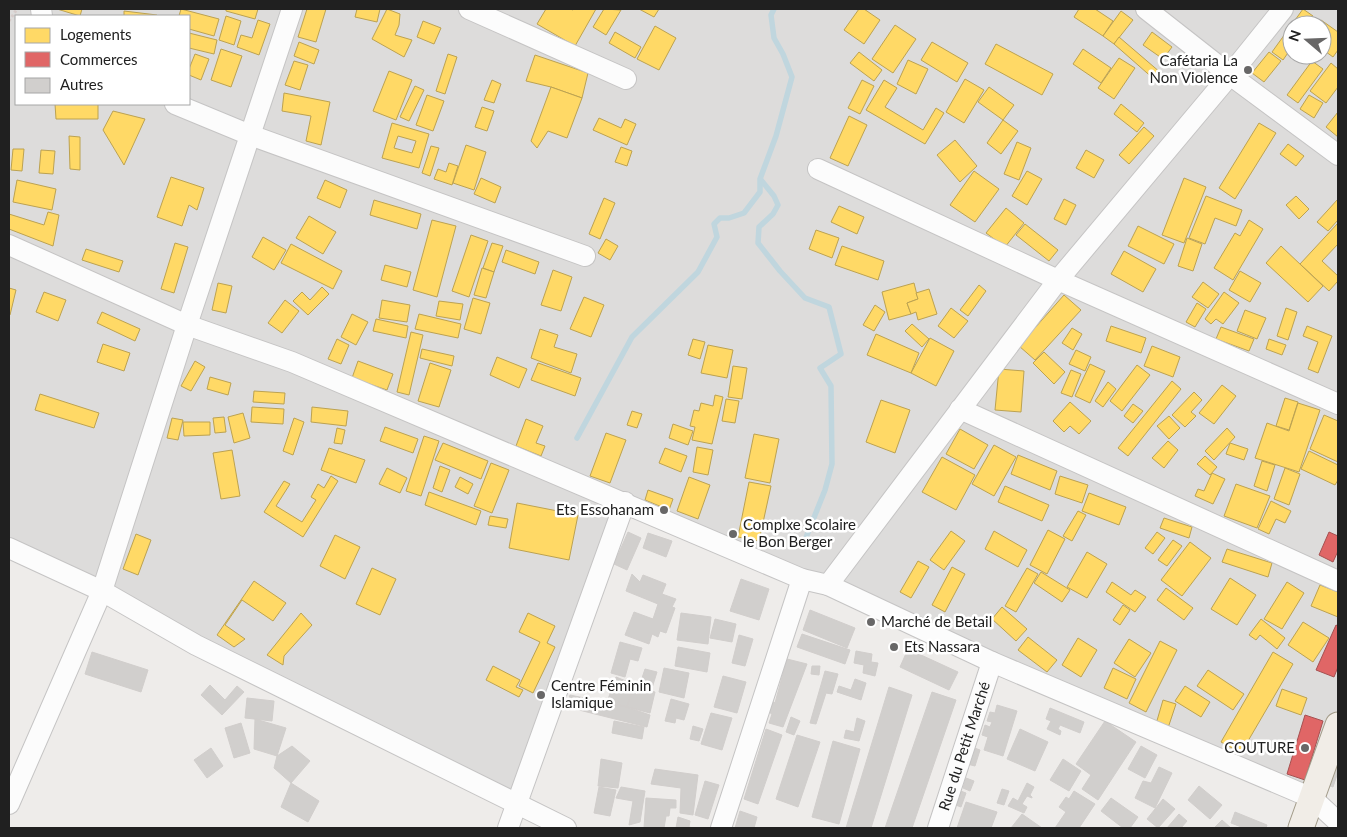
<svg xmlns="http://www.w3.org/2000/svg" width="1347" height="837" viewBox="0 0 1347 837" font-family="Lato,sans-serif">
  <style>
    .residential { fill: #dddcdb; fill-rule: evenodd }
    .homes { fill: #ffd966; stroke: #bca251; fill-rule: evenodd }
    .shops { fill: #e06666; stroke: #a65151 }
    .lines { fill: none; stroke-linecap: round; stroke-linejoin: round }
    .stream { stroke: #c0d6de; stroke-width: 5.5 }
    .building { fill: #d1cfcd; stroke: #d1cecc }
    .minor-casing { stroke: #c5c4c4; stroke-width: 22 }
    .major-casing { stroke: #a29b89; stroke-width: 27 }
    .path { stroke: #d6cbc9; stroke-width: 3; stroke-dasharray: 2.5 2.5; stroke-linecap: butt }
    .minor { stroke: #fcfcfc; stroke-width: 20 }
    .major { stroke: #f1ede7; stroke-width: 25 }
    .poi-dot { fill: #686767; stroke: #fff; stroke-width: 2 }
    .labels { text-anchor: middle; stroke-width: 5; stroke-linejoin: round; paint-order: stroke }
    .poi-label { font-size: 15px; fill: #202020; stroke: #fff; text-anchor: start }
    .street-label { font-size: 15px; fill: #202020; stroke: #fff }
  </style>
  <rect width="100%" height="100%" fill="#eeecea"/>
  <path class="residential" d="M9 9H1338V713L1310 791 623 496 510 808 9 551ZM16 16H189V104H16ZM1292 25H1322V55H1292Z"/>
  <g class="homes">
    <path d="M57 9H82L80 16Z"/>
    <path d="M181 9 219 19 214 36 189 29V16H179Z"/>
    <path d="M226 9H258L255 19 226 11Z"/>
    <path d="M307 9H326L316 42 298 37Z"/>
    <path d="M357 9H380L377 22 355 17Z"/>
    <path d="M387 9 400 14 399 25 395 35 412 40 404 57 372 39Z"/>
    <path d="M546 9H570L573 10 574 9H596L575 46 537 24Z"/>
    <path d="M604 9 621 10 606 35 593 27Z"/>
    <path d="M639 9H659L654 17Z"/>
    <path d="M859 9H864L880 20 864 44 844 30Z"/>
    <path d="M1079 9H1095L1113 21 1103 36 1074 17Z"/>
    <path d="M1303 9 1313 16 1307 25H1292V47L1283 60 1272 52Z"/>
    <path d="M124 11 157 15V16H124Z"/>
    <path d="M1121 11 1133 20 1114 44 1103 36Z"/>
    <path d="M226 16 241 21 234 45 219 40Z"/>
    <path d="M258 20 270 24 259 55 237 47 241 35 252 38Z"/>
    <path d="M1321 20 1338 32V50L1333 57 1322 49V25H1318Z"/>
    <path d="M423 21 441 28 434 44 417 37Z"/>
    <path d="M895 25 916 39 893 73 872 59Z"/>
    <path d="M655 26 676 38 659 70 637 59Z"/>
    <path d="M615 32 641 47 635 58 609 43Z"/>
    <path d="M1152 32 1172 47 1163 59 1143 45Z"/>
    <path d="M189 33 217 40 214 54 189 48Z"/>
    <path d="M1119 37 1161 73 1155 80 1114 44Z"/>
    <path d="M299 42 319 50 314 64 294 56Z"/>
    <path d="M932 42 968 63 957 82 921 60Z"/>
    <path d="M996 44 1053 74 1042 95 985 64Z"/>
    <path d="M221 49 242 56 231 87 211 80Z"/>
    <path d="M1083 49 1111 68 1101 83 1073 64Z"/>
    <path d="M859 52 882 70 874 81 850 63Z"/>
    <path d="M1269 52 1281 61 1264 82 1252 73Z"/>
    <path d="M195 54 209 59 201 80 189 75V69Z"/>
    <path d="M448 54 457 57 445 94 436 91Z"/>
    <path d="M535 55 588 73 582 98 551 87 526 81Z"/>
    <path d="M1119 58 1135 68 1114 99 1098 88Z"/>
    <path d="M908 60 928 69 916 94 897 84Z"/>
    <path d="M294 61 308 65 300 90 285 85Z"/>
    <path d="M1312 61 1323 69 1298 103 1287 95Z"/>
    <path d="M1331 63 1338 69V87L1326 103 1310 91Z"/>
    <path d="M389 71 412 80 396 120 373 111Z"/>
    <path d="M965 79 984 90 964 123 946 112Z"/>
    <path d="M492 80 501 84 494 103 484 100Z"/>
    <path d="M862 80 874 86 860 114 848 108Z"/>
    <path d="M884 80 897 88 885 107 923 130 936 108 944 113 925 144 866 110Z"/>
    <path d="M415 86 424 90 409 121 400 117Z"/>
    <path d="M551 87 582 98 567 138 548 131 537 148 531 141Z"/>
    <path d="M989 87 1014 105 1003 120 978 102Z"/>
    <path d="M284 93 330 102 321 145 306 141 311 116 282 111Z"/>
    <path d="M427 95 444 101 433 131 416 125Z"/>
    <path d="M1309 95 1323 103 1314 118 1300 109Z"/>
    <path d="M55 104H98V119H56Z"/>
    <path d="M1121 104 1144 123 1137 132 1114 114Z"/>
    <path d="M482 107 494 111 487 131 475 127Z"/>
    <path d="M113 111 145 119 124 165 103 130Z"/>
    <path d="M1338 112V137L1326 127Z"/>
    <path d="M849 116 867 125 848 166 830 158Z"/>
    <path d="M599 118 621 128 625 119 636 124 627 145 593 130Z"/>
    <path d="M1003 120 1018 131 1001 154 987 143Z"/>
    <path d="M392 123 429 134 419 168 382 158ZM398 136 416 141 412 153 394 148Z"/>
    <path d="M1259 123 1276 133 1235 199 1219 188Z"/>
    <path d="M1144 127 1154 136 1129 164 1119 155Z"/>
    <path d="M69 136 80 137V170L70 169Z"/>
    <path d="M955 140 977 166 960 182 937 155Z"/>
    <path d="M1017 142 1031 148 1019 180 1004 174Z"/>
    <path d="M1288 144 1304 156 1296 166 1280 154Z"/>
    <path d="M466 145 486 152 474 190 453 183Z"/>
    <path d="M431 146 439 148 430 176 422 173Z"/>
    <path d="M621 147 632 151 627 166 615 162Z"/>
    <path d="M13 149H24L22 171 11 170Z"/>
    <path d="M41 150 55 151 53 174 39 173Z"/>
    <path d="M1086 150 1104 160 1094 178 1076 168Z"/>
    <path d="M449 163 458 166 452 185 434 179 438 169 446 172Z"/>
    <path d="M974 171 999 189 975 222 950 205Z"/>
    <path d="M1027 171 1042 179 1027 205 1012 196Z"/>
    <path d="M171 177 204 188 197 210 189 205 182 226 157 217Z"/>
    <path d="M481 178 501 187 495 203 474 194Z"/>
    <path d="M1184 178 1206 187 1184 243 1162 235Z"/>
    <path d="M17 180 56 189 52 210 13 202Z"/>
    <path d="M325 180 347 190 340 208 317 198Z"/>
    <path d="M1206 196 1242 210 1236 226 1215 218 1205 244 1189 238Z"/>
    <path d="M1296 196 1309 209 1299 219 1286 205Z"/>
    <path d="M604 198 615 203 600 239 589 234Z"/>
    <path d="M1064 199 1076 205 1066 225 1054 219Z"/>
    <path d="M1338 199V220L1328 231 1317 222Z"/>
    <path d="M374 200 421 214 417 229 370 215Z"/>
    <path d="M839 206 864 217 857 234 831 222Z"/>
    <path d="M1006 208 1024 223 1005 247 986 233Z"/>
    <path d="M48 212 59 215 53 246 9 229V214L44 225Z"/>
    <path d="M309 216 336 232 323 254 296 238Z"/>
    <path d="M432 220 456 226 437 297 413 290Z"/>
    <path d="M1249 220 1263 229 1233 280 1214 268 1235 233 1240 236Z"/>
    <path d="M1338 223V244L1322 261 1338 276V281L1329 291 1300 264Z"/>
    <path d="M1025 224 1058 250 1049 261 1016 235Z"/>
    <path d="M1138 226 1174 244 1164 264 1128 246Z"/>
    <path d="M816 230 839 238 832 258 809 249Z"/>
    <path d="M471 235 488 241 469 297 452 291Z"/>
    <path d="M263 237 286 250 274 270 252 257Z"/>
    <path d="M1187 238 1202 244 1193 271 1178 266Z"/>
    <path d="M606 239 618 246 610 260 598 253Z"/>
    <path d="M175 243 188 247 174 293 161 289Z"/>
    <path d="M492 243 503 246 494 272 483 268Z"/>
    <path d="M291 244 342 271 333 289 281 263Z"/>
    <path d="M842 246 884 261 878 280 835 265Z"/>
    <path d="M1281 246 1323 286 1308 302 1266 263Z"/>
    <path d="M86 249 123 261 119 272 82 260Z"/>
    <path d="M506 250 539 262 535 274 502 262Z"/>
    <path d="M1124 251 1156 269 1143 292 1111 274Z"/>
    <path d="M385 265 411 272 407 287 381 280Z"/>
    <path d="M482 268 494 272 486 298 474 295Z"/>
    <path d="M553 270 572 277 561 311 541 305Z"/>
    <path d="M1240 271 1261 283 1250 302 1229 290Z"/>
    <path d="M1203 282 1219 294 1208 308 1192 297Z"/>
    <path d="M218 283 232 286 226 313 212 310Z"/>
    <path d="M914 283 918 299 907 303 911 314 889 320 882 292Z"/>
    <path d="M979 285 986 291 968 316 960 310Z"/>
    <path d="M322 287 329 294 308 315 293 301 302 292 310 300Z"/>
    <path d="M9 288 16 290 10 315 9 314Z"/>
    <path d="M929 289 937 314 918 320 916 312 911 314 907 303 918 299 916 293Z"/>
    <path d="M44 292 66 300 58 321 36 312Z"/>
    <path d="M1224 292 1239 303 1223 324 1216 319 1211 324 1205 319Z"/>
    <path d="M1064 295 1081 310 1035 360 1019 346Z"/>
    <path d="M584 297 604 305 591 337 570 329Z"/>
    <path d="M473 298 490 303 481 334 464 329Z"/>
    <path d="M285 300 299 311 282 333 268 323Z"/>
    <path d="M382 300 410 305 407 322 379 318Z"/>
    <path d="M439 301 463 304 460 320 436 316Z"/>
    <path d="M1197 303 1206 309 1195 327 1186 322Z"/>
    <path d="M875 305 885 312 874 331 863 325Z"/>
    <path d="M951 308 968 321 954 338 938 326Z"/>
    <path d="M1286 308 1297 312 1288 340 1277 336Z"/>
    <path d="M1245 310 1266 318 1257 339 1237 331Z"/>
    <path d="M102 312 140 329 135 341 97 323Z"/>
    <path d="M352 314 368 322 356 345 341 337Z"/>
    <path d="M419 314 461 324 458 338 415 329Z"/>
    <path d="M376 319 408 326 406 338 373 331Z"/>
    <path d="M912 324 929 339 922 347 905 331Z"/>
    <path d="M1111 326 1146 338 1141 353 1106 341Z"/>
    <path d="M1307 326 1332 336 1318 373 1308 369 1318 342 1303 336Z"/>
    <path d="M1221 327 1254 339 1249 351 1216 339Z"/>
    <path d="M1072 328 1082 334 1073 350 1062 343Z"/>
    <path d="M540 329 558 335 554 347 577 354 571 373 531 358Z"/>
    <path d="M411 332 423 335 409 395 397 392Z"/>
    <path d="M876 334 919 353 911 373 867 355Z"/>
    <path d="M930 338 954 351 936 386 911 373Z"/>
    <path d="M337 339 349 345 341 364 328 359Z"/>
    <path d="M693 339 705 342 700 359 688 355Z"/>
    <path d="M1269 339 1286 345 1282 355 1266 349Z"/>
    <path d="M103 344 130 353 124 371 97 362Z"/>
    <path d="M708 345 733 350 727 378 701 373Z"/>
    <path d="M1152 346 1180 357 1173 377 1144 366Z"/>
    <path d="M422 349 454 356 452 366 420 358Z"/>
    <path d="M1076 350 1091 357 1085 371 1069 364Z"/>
    <path d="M1044 352 1065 372 1054 384 1033 363Z"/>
    <path d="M497 357 527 369 519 388 490 375Z"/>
    <path d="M195 361 205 367 191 391 181 386Z"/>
    <path d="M358 361 393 374 387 390 352 378Z"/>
    <path d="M430 363 451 370 439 407 418 401Z"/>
    <path d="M538 363 581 378 575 396 531 380Z"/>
    <path d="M1090 364 1105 371 1090 403 1075 396Z"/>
    <path d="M1137 365 1150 375 1122 411 1110 401Z"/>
    <path d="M733 366 747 368 742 399 728 397Z"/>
    <path d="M999 369 1024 371 1021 412 995 410Z"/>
    <path d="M1071 370 1081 374 1072 397 1061 393Z"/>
    <path d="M210 377 231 383 228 395 207 389Z"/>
    <path d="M1172 381 1181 389 1128 456 1118 448Z"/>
    <path d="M1108 382 1116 389 1103 407 1095 401Z"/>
    <path d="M1222 385 1236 396 1214 424 1199 413Z"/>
    <path d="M254 391 285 393 284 404 253 402Z"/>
    <path d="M1194 392 1202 400 1191 412 1196 416 1185 427 1172 415Z"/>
    <path d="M40 394 99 413 94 428 35 410Z"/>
    <path d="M715 395 723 397 712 444 692 440 695 427 690 426 694 410 699 411 701 403 713 406Z"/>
    <path d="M1285 398 1298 402 1289 430 1276 426Z"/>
    <path d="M726 399 739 401 735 423 722 421Z"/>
    <path d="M881 400 910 410 895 453 866 442Z"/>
    <path d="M1070 402 1091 421 1079 434 1070 426 1064 432 1053 421Z"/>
    <path d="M1298 403 1320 410 1299 472 1255 458 1267 423 1289 431Z"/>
    <path d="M1133 404 1143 411 1133 423 1124 416Z"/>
    <path d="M252 407 284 409 283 424 251 422Z"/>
    <path d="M312 407 348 411 346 426 311 422Z"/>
    <path d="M632 411 642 414 637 428 627 425Z"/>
    <path d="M243 413 250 438 234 443 228 417Z"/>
    <path d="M1324 415 1338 421V462L1310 449Z"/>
    <path d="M1169 416 1180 428 1169 439 1157 426Z"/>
    <path d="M224 417 226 432 215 433 213 418Z"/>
    <path d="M172 418 183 420 178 440 167 438Z"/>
    <path d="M294 418 304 422 293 455 283 451Z"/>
    <path d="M526 419 543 426 536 443 545 446 541 456 516 446Z"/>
    <path d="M183 422H210V435L184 436Z"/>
    <path d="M673 424 693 431 688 445 669 438Z"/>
    <path d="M385 427 418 439 413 453 380 441Z"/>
    <path d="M337 428 345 430 342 444 334 443Z"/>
    <path d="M1227 428 1235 437 1214 460 1205 451Z"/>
    <path d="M960 429 988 445 974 469 946 454Z"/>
    <path d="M606 433 626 440 610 483 590 476Z"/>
    <path d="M754 434 779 439 770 483 745 478Z"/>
    <path d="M424 436 439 441 421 496 406 491Z"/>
    <path d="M1168 441 1178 450 1164 468 1152 458Z"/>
    <path d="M443 443 488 461 481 479 435 460Z"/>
    <path d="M1230 443 1248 449 1244 460 1226 454Z"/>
    <path d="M994 445 1016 457 994 496 972 484Z"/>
    <path d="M697 447 713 450 708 475 693 472Z"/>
    <path d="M329 448 365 460 356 483 321 470Z"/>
    <path d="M665 448 687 456 681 472 659 463Z"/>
    <path d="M232 450 240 496 221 499 213 453Z"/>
    <path d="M1309 451 1338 465V480L1335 485 1301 469Z"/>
    <path d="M1018 455 1057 471 1050 490 1011 474Z"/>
    <path d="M1205 456 1217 467 1210 475 1197 464Z"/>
    <path d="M942 457 975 475 956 510 922 492Z"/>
    <path d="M1262 461 1275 465 1267 491 1254 486Z"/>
    <path d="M491 463 509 470 492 513 474 506Z"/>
    <path d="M440 466 450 470 442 492 433 488Z"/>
    <path d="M387 468 407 478 400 493 379 484Z"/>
    <path d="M1285 468 1300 474 1289 505 1274 499Z"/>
    <path d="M1212 473 1225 479 1213 504 1195 496 1198 489 1204 491Z"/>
    <path d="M331 476 338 481 303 537 264 512 284 481 290 484 276 506 302 522 316 500 311 497 318 484 324 488Z"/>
    <path d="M1060 476 1088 485 1082 503 1055 494Z"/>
    <path d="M460 477 473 484 468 494 455 487Z"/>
    <path d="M689 477 710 485 698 519 677 511Z"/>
    <path d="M749 482 771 486 759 541 738 537Z"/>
    <path d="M1236 484 1270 496 1257 528 1224 516Z"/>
    <path d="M1005 486 1049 505 1042 521 998 502Z"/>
    <path d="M648 490 673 499 669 510 645 500Z"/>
    <path d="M429 492 481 511 476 525 425 505Z"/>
    <path d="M1089 493 1126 507 1119 525 1082 511Z"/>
    <path d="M1271 501 1291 511 1285 523 1276 519 1269 534 1258 529Z"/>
    <path d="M517 503 578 515 569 560 509 548Z"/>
    <path d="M1078 511 1086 515 1072 541 1063 536Z"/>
    <path d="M490 516 508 519 506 528 488 525Z"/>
    <path d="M1164 518 1192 527 1189 538 1160 528Z"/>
    <path d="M1048 530 1065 539 1047 574 1030 565Z"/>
    <path d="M951 531 965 541 944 570 930 560Z"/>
    <path d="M994 531 1027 550 1018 567 985 549Z"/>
    <path d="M1157 532 1165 538 1153 554 1145 548Z"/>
    <path d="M136 534 151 540 138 575 123 569Z"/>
    <path d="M335 535 360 547 345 579 320 566Z"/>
    <path d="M1173 540 1182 546 1167 566 1158 560Z"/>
    <path d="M1190 542 1211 558 1182 596 1161 580Z"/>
    <path d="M1227 549 1272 563 1268 577 1222 562Z"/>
    <path d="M1087 552 1107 564 1087 598 1067 587Z"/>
    <path d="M918 561 929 567 911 598 900 592Z"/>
    <path d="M952 567 965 574 945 612 932 605Z"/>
    <path d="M372 568 396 579 380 615 356 604Z"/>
    <path d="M1027 568 1038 574 1016 612 1005 606Z"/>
    <path d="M1041 572 1070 590 1062 602 1034 583Z"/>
    <path d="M1230 578 1256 595 1237 625 1211 609Z"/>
    <path d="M254 581 286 603 273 621 242 600 225 625 245 639 234 647 217 635Z"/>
    <path d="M1112 582 1131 595 1135 590 1146 597 1135 612 1106 592Z"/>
    <path d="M1287 582 1304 593 1282 629 1264 619Z"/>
    <path d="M1320 585 1338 592V617L1311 606Z"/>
    <path d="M1166 588 1193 608 1184 620 1157 600Z"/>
    <path d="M1123 605 1130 610 1120 625 1113 620Z"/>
    <path d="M1002 607 1027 629 1016 641 992 619Z"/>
    <path d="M301 613 312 625 284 656 283 665 267 655Z"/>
    <path d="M528 613 555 626 547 643 555 647 533 693 519 686 540 642 519 632Z"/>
    <path d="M1261 619 1285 638 1277 649 1260 635 1256 640 1249 635Z"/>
    <path d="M1303 622 1329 638 1313 662 1288 645Z"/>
    <path d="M1028 637 1057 660 1047 672 1018 650Z"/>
    <path d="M1078 638 1097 650 1081 677 1062 665Z"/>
    <path d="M1129 639 1151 653 1135 677 1114 663Z"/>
    <path d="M1160 641 1177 650 1146 712 1129 703Z"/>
    <path d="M1273 652 1293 664 1241 753 1221 742Z"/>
    <path d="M493 666 520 680 516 687 523 690 519 697 486 680Z"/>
    <path d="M1113 668 1136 679 1127 699 1104 688Z"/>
    <path d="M1208 670 1244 694 1233 710 1197 686Z"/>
    <path d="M1185 686 1210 702 1201 717 1175 701Z"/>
    <path d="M1282 689 1307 698 1301 715 1276 706Z"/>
    <path d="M1163 700 1176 704 1168 728 1156 724Z"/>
  </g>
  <g class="shops">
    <path d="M1329 532 1338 536V551L1333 562 1319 555Z"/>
    <path d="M1336 625 1338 626V667L1334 677 1316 670Z"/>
    <path d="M1305 715 1323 721 1305 780 1287 774Z"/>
  </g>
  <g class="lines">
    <g class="stream">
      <path d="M761 180 774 196 778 205 773 214 759 227 758 243 780 271 805 298 829 307 841 354 820 368 831 386 832 464 825 490 805 540"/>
      <path d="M577 438 632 337 698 272 717 237 714 224 720 218H729L744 213 760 192V179L776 136 792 77 783 54 774 38 771 15 774 9"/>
    </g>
  </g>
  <g class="building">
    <path d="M628 532 641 538 627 570 614 564Z"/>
    <path d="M648 533 672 541 666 557 643 548Z"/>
    <path d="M632 574 640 582 643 575 666 584 662 594 676 599 672 607 675 608 666 633 660 631 658 637 652 634 649 644 625 635 634 612 653 619 658 604 626 591Z"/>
    <path d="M741 579 769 589 759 620 730 611Z"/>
    <path d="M810 610 855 628 847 648 803 630Z"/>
    <path d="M681 613 711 617 708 644 677 640Z"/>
    <path d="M715 619 736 624 732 642 710 638Z"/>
    <path d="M802 634 850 650 845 664 797 647Z"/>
    <path d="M739 635 753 639 745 666 732 663Z"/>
    <path d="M620 642 642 648 638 661 630 659 625 677 611 673Z"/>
    <path d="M678 647 710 653 707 672 675 666Z"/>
    <path d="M908 649 958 672 949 690 900 667Z"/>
    <path d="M856 651 872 654 871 662 878 663 875 676 863 673 864 665 854 663Z"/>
    <path d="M92 652 148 670 141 692 85 674Z"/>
    <path d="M787 659 807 664 783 727 769 723 772 714 767 711 771 700 775 703Z"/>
    <path d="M812 666H820L819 675 811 674Z"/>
    <path d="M664 668 689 673 684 698 659 692Z"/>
    <path d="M645 669 657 672 652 688 640 684Z"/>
    <path d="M825 671 838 674 832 694 826 693 816 724 810 723Z"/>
    <path d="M723 676 746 682 737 713 714 707Z"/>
    <path d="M616 677 626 681 624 688 632 690 627 707 607 702Z"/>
    <path d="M855 679 866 683 861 700 837 692 839 686 851 690Z"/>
    <path d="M210 685 225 700 237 686 244 692 222 715 201 695Z"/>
    <path d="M889 687 912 695 871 828H846Z"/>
    <path d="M639 688 655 692 650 713 627 707 632 690 637 695Z"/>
    <path d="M932 692 956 700 912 828H885Z"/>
    <path d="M570 695 627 707 650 715 647 727 567 707Z"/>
    <path d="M247 698 274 701 272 721 245 718Z"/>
    <path d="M671 699 689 704 684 720 676 718 675 723 665 721Z"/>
    <path d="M997 705 1017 711 1003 756 984 750 988 737 982 735 985 725 990 727 992 722 987 721 990 712 995 713Z"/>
    <path d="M1050 708 1084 722 1080 733 1060 725 1058 729 1061 731 1060 735 1047 729 1051 721 1046 719Z"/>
    <path d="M711 713 732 718 722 750 701 744Z"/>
    <path d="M791 717 800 721 794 735 786 732Z"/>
    <path d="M857 718 865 721 859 741 844 738 846 730 854 732Z"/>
    <path d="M255 719 286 728 277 756 254 749Z"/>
    <path d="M614 721 644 727 642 739 612 733Z"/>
    <path d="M1105 721 1136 742 1098 800 1082 789 1091 775 1076 764Z"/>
    <path d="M241 723 250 753 234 758 225 728Z"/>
    <path d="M693 726 703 729 699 741 690 739Z"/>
    <path d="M766 729 782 735 758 804 744 799Z"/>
    <path d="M1020 729 1048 742 1035 771 1007 759Z"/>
    <path d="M797 735 820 742 798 807 776 799Z"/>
    <path d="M833 741 860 749 839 824 812 817Z"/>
    <path d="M292 746 310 761 291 783 274 768 277 756Z"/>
    <path d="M1141 746 1157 755 1145 778 1128 769Z"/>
    <path d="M972 747 980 750 975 766 967 764Z"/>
    <path d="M211 748 223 766 207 778 194 760Z"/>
    <path d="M601 759 622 763 618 788 598 786Z"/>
    <path d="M1063 759 1081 771 1069 791 1050 780Z"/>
    <path d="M1334 764 1338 765V772L1333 787 1327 785Z"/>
    <path d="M1159 767 1172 773 1155 808 1135 798 1143 781 1151 783Z"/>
    <path d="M655 769 698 775 693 815 680 813 681 788 651 784Z"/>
    <path d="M966 778 974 781 970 791 963 788Z"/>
    <path d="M705 781 719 785 708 819 695 815Z"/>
    <path d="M291 783 319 801 308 822 281 807Z"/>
    <path d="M1027 783 1034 787 1030 795 1032 797V798L1027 796 1022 804 1027 807 1024 813 1008 806 1013 798 1018 801Z"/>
    <path d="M1199 786 1222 805 1210 819 1188 800Z"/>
    <path d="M599 787 616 790 610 816 594 813Z"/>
    <path d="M621 787 645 791 640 822 629 825 633 801 616 798Z"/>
    <path d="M1002 789 1009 791 1004 805 997 803Z"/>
    <path d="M958 790 966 793 961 807 953 804Z"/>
    <path d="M1074 791 1095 804 1079 828H1055L1066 812 1059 807 1066 797 1069 799Z"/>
    <path d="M646 798 676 800V808H670L669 816H666L664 828H644Z"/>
    <path d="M1111 798 1138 817 1130 828H1123L1101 811Z"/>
    <path d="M1163 799 1175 809 1158 828 1147 819Z"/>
    <path d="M966 802 997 812 991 828H957Z"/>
    <path d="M740 811 757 817 754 828H735Z"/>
    <path d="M1235 812 1267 825 1266 828H1244L1231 823Z"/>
    <path d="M1022 814 1042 828H1011Z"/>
    <path d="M1179 814 1187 821 1181 828H1167Z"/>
    <path d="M678 817 690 821 689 827 693 828H676Z"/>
    <path d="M1222 820 1231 828H1214Z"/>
  </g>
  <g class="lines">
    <g class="minor-casing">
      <g id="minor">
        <path d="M41 9 42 16"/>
        <path d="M469 9 626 79"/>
        <path d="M1146 9 1230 75 1338 155"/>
        <path d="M175 104 250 135 585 256"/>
        <path d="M818 169 1058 280 1338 404"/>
        <path d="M9 245 187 325 292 362 802 579 828 585 992 662 1312 798 1338 822"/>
        <path d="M960 409 1338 581"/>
        <path d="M9 548 102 591 196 645 566 828"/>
        <path d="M828 585 1058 280 1230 75 1283 9"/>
        <path d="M9 804 102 591 187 325 292 9"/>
        <path d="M508 828 625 502"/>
        <path d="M721 828 802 579"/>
        <path id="s1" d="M938 828 992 662"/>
      </g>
    </g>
    <g class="major-casing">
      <path id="major" d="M1301 828 1338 725"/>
    </g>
    <path class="path" d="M9 21 17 9"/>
    <use href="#minor" class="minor"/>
    <use href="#major" class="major"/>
  </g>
  <g class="poi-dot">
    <circle cx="1248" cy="70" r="5"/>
    <circle cx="664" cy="510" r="5"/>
    <circle cx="733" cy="534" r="5"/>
    <circle cx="871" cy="622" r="5"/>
    <circle cx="894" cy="647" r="5"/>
    <circle cx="541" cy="695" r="5"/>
    <circle cx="1305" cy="748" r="5"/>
  </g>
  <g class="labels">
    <g class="poi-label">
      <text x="1238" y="66" text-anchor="end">Cafétaria La<tspan x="1238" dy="17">Non Violence</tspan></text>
      <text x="654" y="515" text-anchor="end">Ets Essohanam</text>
      <text x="743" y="530">Complxe Scolaire<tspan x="743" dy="17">le Bon Berger</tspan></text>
      <text x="881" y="627">Marché de Betail</text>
      <text x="904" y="652">Ets Nassara</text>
      <text x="551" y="691">Centre Féminin<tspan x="551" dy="17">Islamique</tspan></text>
      <text x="1295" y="753" text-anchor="end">COUTURE</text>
    </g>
    <g class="street-label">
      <text dy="5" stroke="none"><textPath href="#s1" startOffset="86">Rue du Petit Marché</textPath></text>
    </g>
  </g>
  <rect width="1347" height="837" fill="none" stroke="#202020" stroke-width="20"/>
  <rect x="15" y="15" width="175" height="90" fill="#ffffff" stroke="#a6a6a6"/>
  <rect x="25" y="28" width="25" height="15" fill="#ffd966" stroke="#a6a6a6"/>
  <text x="60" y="40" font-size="15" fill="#202020">Logements</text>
  <rect x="25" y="52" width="25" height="15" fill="#e06666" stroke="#a6a6a6"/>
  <text x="60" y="65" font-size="15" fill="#202020">Commerces</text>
  <rect x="25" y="78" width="25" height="15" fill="#d1cfcd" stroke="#a6a6a6"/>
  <text x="60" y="90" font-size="15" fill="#202020">Autres</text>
  <g transform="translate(1307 40) rotate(289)"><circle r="24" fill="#ffffff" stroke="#a6a6a6"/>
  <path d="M0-4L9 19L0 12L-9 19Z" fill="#686767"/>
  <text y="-8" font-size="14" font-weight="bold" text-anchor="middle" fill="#202020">N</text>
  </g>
</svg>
